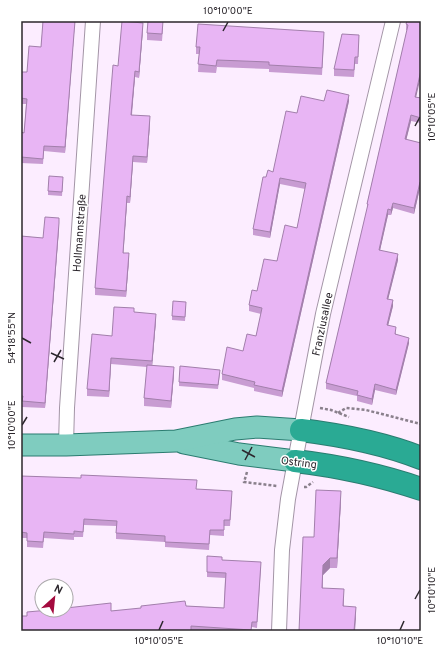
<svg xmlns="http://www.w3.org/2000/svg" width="442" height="652" viewBox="0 0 442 652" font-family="Overpass,sans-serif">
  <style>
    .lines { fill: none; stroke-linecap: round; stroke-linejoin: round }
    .street-casing { stroke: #a395a6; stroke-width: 16 }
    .primary-casing { stroke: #2b7c70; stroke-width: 23 }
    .highway-casing { stroke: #2b7c70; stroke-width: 24 }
    .path { stroke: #8a808c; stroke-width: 2.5; stroke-dasharray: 3 2; stroke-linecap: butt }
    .street { stroke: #fff; stroke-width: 14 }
    .primary { stroke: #7fccbf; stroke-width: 21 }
    .highway { stroke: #2aaa94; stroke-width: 22 }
    .wall { fill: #c89cd2 }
    .shaded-wall { fill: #a27fab }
    .building { fill: #e8b5f4; stroke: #a27fab }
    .ticks { fill: none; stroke: #2c272d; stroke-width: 1.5 }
    .labels { text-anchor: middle; stroke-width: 3; stroke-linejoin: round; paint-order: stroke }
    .street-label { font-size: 11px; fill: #2c272d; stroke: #fff }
    .neatline { fill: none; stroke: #2c272d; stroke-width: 1.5 }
    .ticks-label { font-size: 10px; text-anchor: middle; fill: #2c272d }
  </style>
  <rect width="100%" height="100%" fill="#fcedff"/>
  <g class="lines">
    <g class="street-casing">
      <g id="street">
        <path d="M66 445 67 408 93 21"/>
        <path d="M279 631 282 550 288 499 295 461 323 314 393 21"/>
      </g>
    </g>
    <g class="primary-casing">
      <g id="primary">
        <path d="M184 443 239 454 295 461"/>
        <path d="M21 445H66L176 441 235 429 257 427 301 430"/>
      </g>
    </g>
    <g class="highway-casing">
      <g id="highway">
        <path d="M301 430C341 435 383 443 421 458"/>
        <path d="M295 461C338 466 380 475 421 489"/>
      </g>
    </g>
    <g class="path">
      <path d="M320 408 331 410 349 417"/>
      <path d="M338 413 346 408 366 410 421 424"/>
      <path d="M247 472 244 482 277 486"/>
      <path d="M304 487H306L313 482"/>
    </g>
    <use href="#street" class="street"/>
    <use href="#primary" class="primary"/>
    <use href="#highway" class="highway"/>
  </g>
  <g class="wall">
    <path d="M43 21H75L65 153 44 151 43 164 21 163V132L24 133 26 104H21V72H27L41 47Z"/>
    <path d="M421 21 416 97 421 98V123L411 121 406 140 421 143V188H420L414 214 393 208 391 215H388L380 250 398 260 388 299 393 306 388 325 396 333V335L409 343 396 395 375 390 372 405 357 401V396L326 389V383L367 210V204L407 30H406V24Z"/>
    <path d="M163 28 162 41 147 40V33Z"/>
    <path d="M143 29 139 78 135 77 132 115 150 123 147 163 133 162 130 203H127L123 253 129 259 126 297 95 295V288L118 66Z"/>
    <path d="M359 35 358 64H355L354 77 334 76V69Z"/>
    <path d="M324 39 322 75 269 72V69L217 67 216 73 198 72 199 54H196V47Z"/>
    <path d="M324 101H349L282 397 254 391V388L222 380V374L256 336 261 314 249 311V305L297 228 305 189 280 184 270 238 253 235V229L266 177 273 172 297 113Z"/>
    <path d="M63 181 62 196 48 195V191Z"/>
    <path d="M59 228 45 408 22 407 23 401H21V236L43 238Z"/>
    <path d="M186 306 185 321 172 320V316Z"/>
    <path d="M134 312 156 320 152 365 174 374 171 408 144 406V398L147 367 111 364 109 397 87 396V389L112 336Z"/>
    <path d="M220 373 218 389 179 386V382Z"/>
    <path d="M21 476 197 489 232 497 230 526H224V536L210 535 209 550 165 547V542L116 539V526L84 525 83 537H74V540L44 538 43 548 27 547V538H21Z"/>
    <path d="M341 501 337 568H330L323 575V588L344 599V606L356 617 299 631 314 537Z"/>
    <path d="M207 556 222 560 261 567 257 628 252 627 251 631H21L27 616V612L111 611 186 606 224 608 225 578 207 577Z"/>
  </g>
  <g class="shaded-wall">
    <path d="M75 21 65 153V147Z"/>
    <path d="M143 23V29L139 78V72Z"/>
    <path d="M421 70V76L415 102V97Z"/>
    <path d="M135 71V77L131 121V115Z"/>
    <path d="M349 95V101L282 397V391Z"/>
    <path d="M411 115V121L405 145V139Z"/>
    <path d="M150 116V123L147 163V157Z"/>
    <path d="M133 156V162L130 203V197Z"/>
    <path d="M280 178V184L270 238V232Z"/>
    <path d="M420 182V188L414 214V208Z"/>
    <path d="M127 196V203L123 259V253Z"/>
    <path d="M393 203V208L391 215V210Z"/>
    <path d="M388 209V215L379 255V250Z"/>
    <path d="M59 223V228L45 408V403Z"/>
    <path d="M129 253V259L126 297V291Z"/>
    <path d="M398 254V260L387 304V299Z"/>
    <path d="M393 300V306L387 330V325Z"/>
    <path d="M156 314V320L152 368V361Z"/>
    <path d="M409 338V343L396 395V390Z"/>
    <path d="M111 358V364L109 397V391Z"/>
    <path d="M174 367V374L171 408V401Z"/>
    <path d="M375 384V390L372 405V399Z"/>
    <path d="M341 491V501L337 568V558Z"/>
    <path d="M330 558V568L323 575 322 597 323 565Z"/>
    <path d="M356 607V617L355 631H354Z"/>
  </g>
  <g class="building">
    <path d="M43 21H75L65 147 44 146 43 159 21 157V132L24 133 27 99 21 98V72H27L29 46 41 47Z"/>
    <path d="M122 21 143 23 139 72 135 71 131 115 150 116 147 157 133 156 130 197 127 196 123 253H129L126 291 95 288 113 65 118 66Z"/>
    <path d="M148 21H163L162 34 147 33Z"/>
    <path d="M407 21H421V70L415 97 421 98V118L411 115 405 139 421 143V182H420L414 208 393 203 391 210 388 209 379 250 398 254 387 299 393 300 387 325 396 327 395 334 409 338 396 390 375 384 372 399 357 395 358 391 326 383 368 204H367L408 25 406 24Z"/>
    <path d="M198 24 324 32 322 68 269 65V62L217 60 216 66 198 64 200 47H196Z"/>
    <path d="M342 34 359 35 358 57H355L354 70 334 69Z"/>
    <path d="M327 90 349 95 282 391 254 385 255 382 222 374 227 347 243 351 247 334 256 336 262 308 249 305 252 290 257 291 264 259 277 261 285 225 297 228 306 183 280 178 270 232 253 229 263 177H266L268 170 273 172 286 111 297 113 301 96 324 101Z"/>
    <path d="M49 176 63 177 62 192 48 191Z"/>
    <path d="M45 217 59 218V223L45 403 22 401 23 396H21V236L43 238Z"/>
    <path d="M173 301 186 302 185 317 172 316Z"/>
    <path d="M114 307 134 308V312L156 314 152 361 111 358 109 391 87 389 92 334 112 336Z"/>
    <path d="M147 365 174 367 171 401 144 398Z"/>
    <path d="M180 366 220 370 218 385 179 382Z"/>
    <path d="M81 475 197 480 196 489 232 491 230 520H224V530H210L209 544 165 542V536L116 533 117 521 84 519 83 532 74 531V534L44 532 43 542 27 541V533L21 532V476L81 478Z"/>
    <path d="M316 490 341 491 337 558H330L323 565 322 588 344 589 343 606 356 607 354 631H299L303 537H314Z"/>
    <path d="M207 556 222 557V560L261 562 257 622H252L251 630 191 626V631H21V616H27V612L49 610H66V608L111 603V611L141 608V606L185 601 186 606 224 608 226 573 207 572Z"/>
  </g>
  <path class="ticks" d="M223 31 228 22M415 126 420 117M22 338 31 343M51 353 64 359M54 362 61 350M22 425 27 417M242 450 255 457M245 460 252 447M415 599 420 590M159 630 163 621M400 630 404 621"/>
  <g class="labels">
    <g class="street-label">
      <text transform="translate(79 233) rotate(-86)" y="4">Hollmannstraße</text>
      <text transform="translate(322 324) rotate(-78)" y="4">Franziusallee</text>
      <text transform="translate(299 462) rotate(7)" y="4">Ostring</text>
    </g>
  </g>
  <rect width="442" height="652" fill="none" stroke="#ffffff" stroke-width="44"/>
  <g transform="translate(54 598) rotate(27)"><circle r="19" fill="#ffffff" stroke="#aba9ab"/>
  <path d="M0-3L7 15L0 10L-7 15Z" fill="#a40a3e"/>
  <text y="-6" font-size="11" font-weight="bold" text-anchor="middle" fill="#2c272d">N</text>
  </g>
  <rect x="22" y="22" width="398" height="608" class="neatline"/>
  <g class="ticks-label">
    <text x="228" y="14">10°10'00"E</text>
    <text transform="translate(431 117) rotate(-90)" y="4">10°10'05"E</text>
    <text transform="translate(11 338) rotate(-90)" y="4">54°18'55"N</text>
    <text transform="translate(11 425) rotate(-90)" y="4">10°10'00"E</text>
    <text transform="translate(431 590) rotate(-90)" y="4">10°10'10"E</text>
    <text x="159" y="644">10°10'05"E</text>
    <text x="400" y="644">10°10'10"E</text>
  </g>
</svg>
